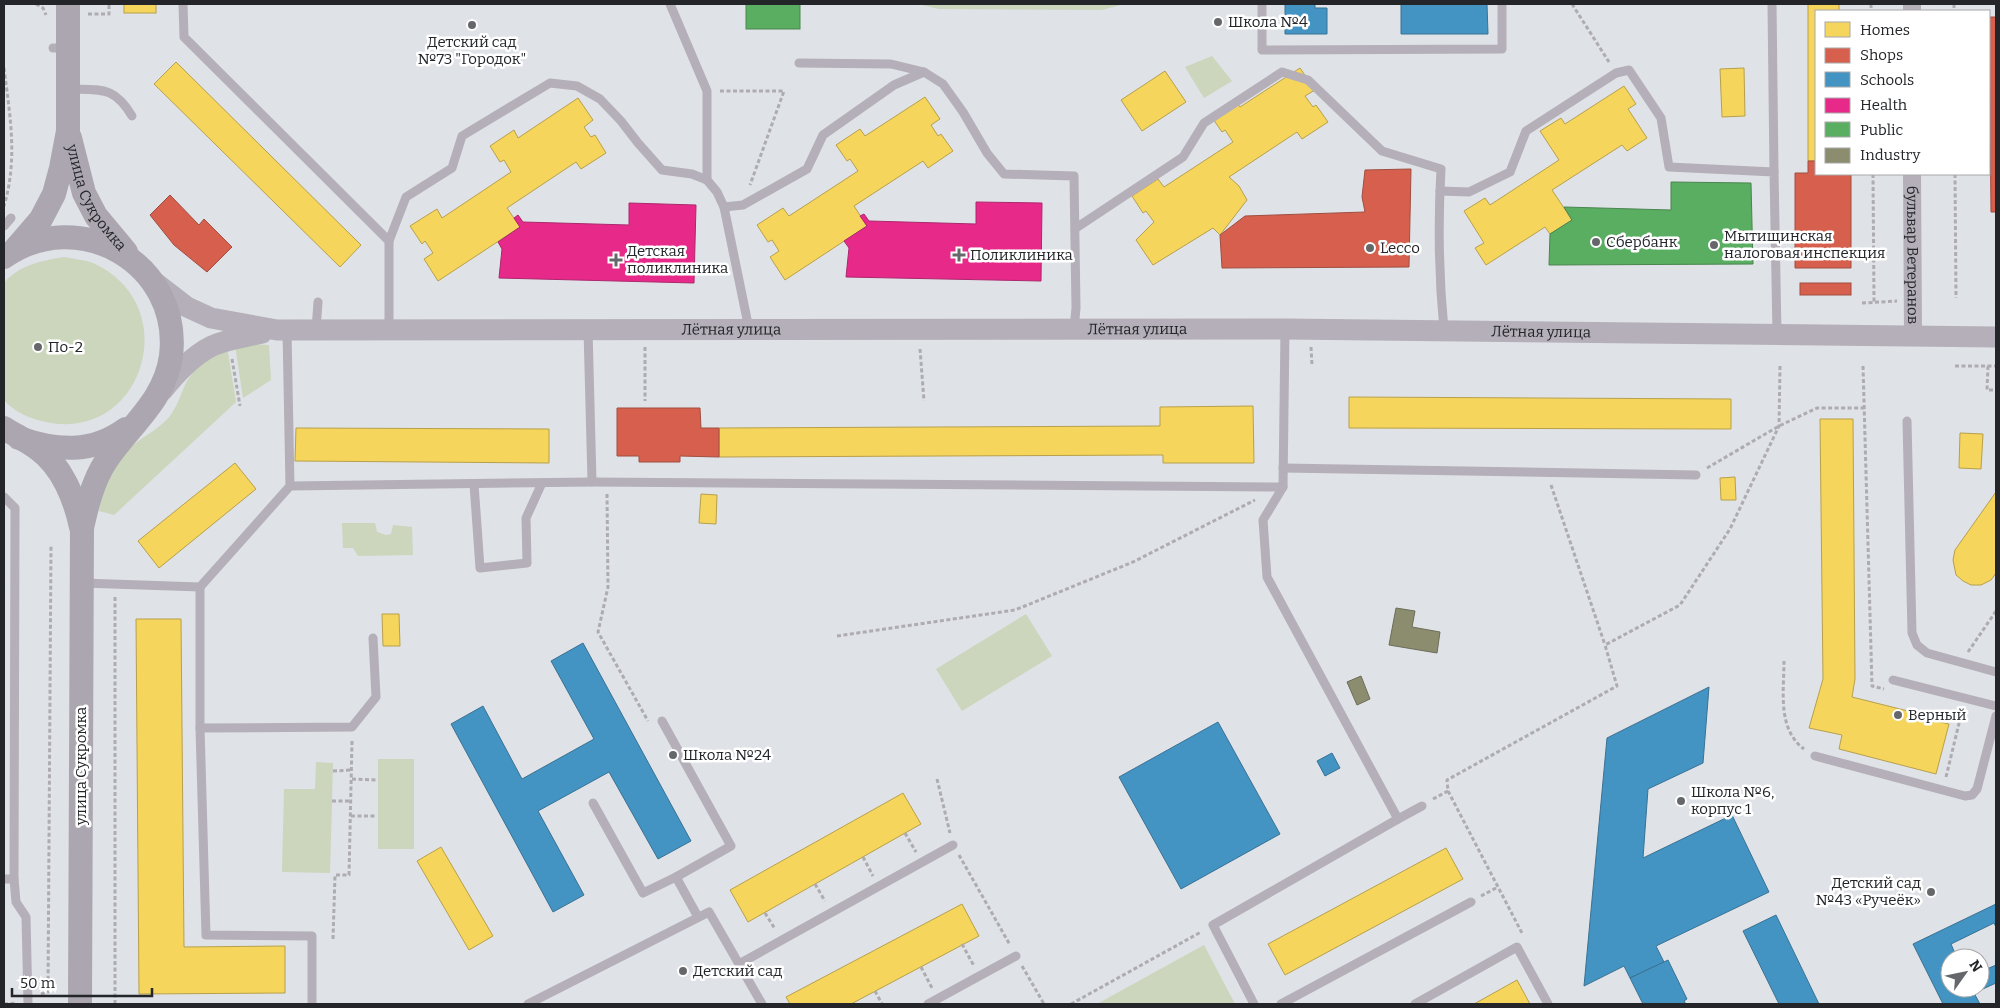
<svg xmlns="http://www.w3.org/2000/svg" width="2000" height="1008" viewBox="0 0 2000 1008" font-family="Bitter,serif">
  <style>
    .green { fill: #cbd6bc }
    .homes { fill: #f6d55c; stroke: #b7a04c }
    .shops { fill: #d6604d; stroke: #a04e42 }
    .schools { fill: #4393c3; stroke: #397294 }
    .health { fill: #e7298a; stroke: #ac286d }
    .public { fill: #5aae61; stroke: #4a8550 }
    .industry { fill: #8c8c6e; stroke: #6c6d59 }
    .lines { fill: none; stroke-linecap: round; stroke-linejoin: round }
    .path { stroke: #aeacb1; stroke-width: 3; stroke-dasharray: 4 2.5; stroke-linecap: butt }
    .service { stroke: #b4afb8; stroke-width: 9 }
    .minor { stroke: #b4afb8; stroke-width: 18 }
    .tertiary { stroke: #b4afb8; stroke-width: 21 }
    .secondary { stroke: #aca6b0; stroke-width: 24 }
    .poi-dot { fill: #65676a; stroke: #fff; stroke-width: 2 }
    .labels { text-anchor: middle; stroke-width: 5; stroke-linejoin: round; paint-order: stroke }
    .poi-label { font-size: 15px; fill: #232528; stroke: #fff; text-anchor: start }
    .street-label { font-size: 15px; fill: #232528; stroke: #fff }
  </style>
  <rect width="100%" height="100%" fill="#dfe2e6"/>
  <g class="green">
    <path d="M918 4H1124L1102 10 939 9Z"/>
    <path d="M1212 56 1232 81 1204 98 1185 67Z"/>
    <path d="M64 257C73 259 85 260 93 263 186 305 143 443 46 422 31 419 14 412 4 400V283C19 265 41 261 64 257Z"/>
    <path d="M246 344 269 345 271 380 243 398 235 345Z"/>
    <path d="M227 346 236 402 114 515 99 511C103 486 116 458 137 442 148 434 161 427 170 416 178 405 181 393 187 381 196 365 212 357 227 346Z"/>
    <path d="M342 523H375L377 532 386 535 391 534 393 525 412 527 413 555 358 556 353 548H343Z"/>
    <path d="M1026 614 1052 656 962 711 936 669Z"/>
    <rect x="378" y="759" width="36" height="90"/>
    <path d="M316 762 333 763 330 873 282 872 284 789H315Z"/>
    <path d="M1204 945 1235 1004H1097Z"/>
  </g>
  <g class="homes">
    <rect x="124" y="4" width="32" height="9"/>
    <path d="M1808 4H1839V11H1816V161H1808Z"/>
    <path d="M176 62 361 245 340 267 154 84Z"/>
    <path d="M1300 68 1315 90 1305 96 1313 107 1316 105 1328 122 1302 139 1297 132 1229 177 1239 186 1247 200 1220 235 1213 228 1153 265 1136 240 1154 222 1146 211 1143 213 1132 196 1158 179 1164 187 1233 142 1225 130 1222 132 1211 116 1235 100 1240 107Z"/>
    <path d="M1744 68 1745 116 1722 117 1720 69Z"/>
    <path d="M1165 71 1186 102 1142 131 1121 100Z"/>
    <path d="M1624 86 1636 104 1628 109 1647 138 1627 151 1622 145 1552 190 1572 220 1550 234 1545 227 1486 265 1475 248 1484 243 1464 211 1485 198 1490 205 1559 160 1540 131 1561 118 1565 124Z"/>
    <path d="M925 97 940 119 931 125 938 136 941 134 953 151 928 168 923 161 854 206 867 226 785 280 770 257 779 251 772 240 768 242 757 225 783 208 789 216 858 171 850 159 847 161 836 145 860 129 865 136Z"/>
    <path d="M578 98 593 120 584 127 591 137 595 135 606 153 581 169 576 162 507 208 520 227 438 281 424 259 433 253 425 241 422 244 410 226 437 209 442 218 511 172 504 160 500 162 490 146 514 130 518 138Z"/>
    <path d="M1349 397 1731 399V429L1349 428Z"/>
    <path d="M1253 406 1254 463H1163V455L719 457V428L1160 426V407Z"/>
    <path d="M1820 419H1853L1855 679 1852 697 1936 718 1935 721 1949 724 1936 774 1839 749 1842 735 1809 728 1823 679Z"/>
    <path d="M296 428 549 429V463L295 461Z"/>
    <path d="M1960 433 1983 434 1981 469 1959 468Z"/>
    <path d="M235 463 256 489 159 568 138 541Z"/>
    <path d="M1735 477 1736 500H1721L1720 478Z"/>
    <path d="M1996 492V573L1991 580 1981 585H1971L1963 581 1956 575 1953 560 1955 550Z"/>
    <path d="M701 494 717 495 716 524 699 523Z"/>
    <path d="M382 614H399L400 646H383Z"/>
    <path d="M136 619H181L184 947 285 946V993L139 994Z"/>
    <path d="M903 793 921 824 748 922 730 890Z"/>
    <path d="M441 847 493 936 469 950 417 861Z"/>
    <path d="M1446 848 1463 879 1285 975 1268 944Z"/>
    <path d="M962 904 979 936 851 1004H790L786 997Z"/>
    <path d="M1517 980 1530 1004H1474Z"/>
  </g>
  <g class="shops">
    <path d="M1989 17H1996V212H1991Z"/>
    <path d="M1808 161H1816V174H1851V268H1795V173H1808Z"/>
    <path d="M1411 169 1409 267 1222 268 1220 235 1245 216 1365 212 1362 197 1365 170Z"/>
    <path d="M170 195 199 225 204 219 232 247 207 272 174 245 150 215Z"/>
    <rect x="1800" y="283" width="51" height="12"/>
    <path d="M617 408H700L701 428H719V457L680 456V462H639V456H617Z"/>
  </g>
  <g class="schools">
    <path d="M1285 4H1315V8H1327V34H1285Z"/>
    <path d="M1401 4H1487L1488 34H1401Z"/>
    <path d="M583 643 691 841 658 859 609 772 538 811 584 895 553 912 451 724 483 706 522 779 594 739 551 661Z"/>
    <path d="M1709 687 1703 763 1648 789 1643 858 1732 815 1769 892 1656 946 1664 962 1630 978 1624 966 1584 986 1607 738Z"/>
    <path d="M1218 722 1280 834 1181 889 1119 777Z"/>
    <path d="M1332 753 1340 768 1325 776 1317 761Z"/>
    <path d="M1996 904V927L1994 923 1951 944 1957 958H1950V988H1980V972L1996 965V983L1974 993 1980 1004H1943L1913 944Z"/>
    <path d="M1776 915 1819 1004H1779L1743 931Z"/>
    <path d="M1668 960 1687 999 1684 1001 1686 1004H1643L1630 978Z"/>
  </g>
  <g class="health">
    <path d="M976 202 1042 203 1041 281 846 277 849 248 844 241 867 226 860 216 864 214 869 221 976 224Z"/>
    <path d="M629 203 696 205 694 283 499 278 502 249 498 242 520 227 514 218 518 215 523 222 629 225Z"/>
  </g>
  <g class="public">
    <rect x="746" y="4" width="54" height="25"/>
    <path d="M1671 182 1751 183 1753 264 1549 265 1550 234 1572 220 1564 207 1671 210Z"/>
  </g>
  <g class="industry">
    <path d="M1396 608 1415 611 1412 627 1440 632 1437 653 1389 645Z"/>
    <path d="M1361 676 1370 699 1357 705 1347 682Z"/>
  </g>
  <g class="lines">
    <g class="path">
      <path d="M36 4 43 8 46 15"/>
      <path d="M1572 4 1609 62"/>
      <path d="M1871 4V11"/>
      <path d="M1954 4V11"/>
      <path d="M88 14H109V4"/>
      <path d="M4 68C10 116 18 159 4 206"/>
      <path d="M720 91H784L750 185"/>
      <path d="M1873 174 1874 302"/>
      <path d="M1955 174 1956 298"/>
      <path d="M1862 303 1897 301"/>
      <path d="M645 347V401"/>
      <path d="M1311 347 1312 365"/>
      <path d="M920 349 924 401"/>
      <path d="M232 359 240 406"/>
      <path d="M1863 366 1872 686 1884 689"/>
      <path d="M1955 366H1996"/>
      <path d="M1988 366 1987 390H1996"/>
      <path d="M1707 468 1779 426 1817 408H1865"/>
      <path d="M1551 485 1605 645"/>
      <path d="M607 494 608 587 598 632 648 721"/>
      <path d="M837 636 1015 610 1133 562 1255 500"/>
      <path d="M1968 652 1996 611"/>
      <path d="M1784 661C1784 691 1777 729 1804 749"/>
      <path d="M333 771 352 770"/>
      <path d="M1946 777 1962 711"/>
      <path d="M352 779 378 780"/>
      <path d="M937 779 950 833"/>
      <path d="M1448 791 1523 935"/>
      <path d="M1433 799 1448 791 1447 780 1617 686 1605 645 1680 605 1730 529 1779 426 1780 366"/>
      <path d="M332 801H351"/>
      <path d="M351 816H377"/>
      <path d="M905 833 916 852"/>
      <path d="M959 855 1010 945"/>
      <path d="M863 857 873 876"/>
      <path d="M815 884 825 901"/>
      <path d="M1481 896 1498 887"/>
      <path d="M765 913 775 929"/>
      <path d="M333 939 335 875H349L352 741"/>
      <path d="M962 944 974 966"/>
      <path d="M1022 966 1044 1004"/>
      <path d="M921 967 932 988"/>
      <path d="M875 991 882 1004"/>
      <path d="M41 994 48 992 51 545"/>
      <path d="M4 1004 16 1003"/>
      <path d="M115 1004V596"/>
      <path d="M1071 1004 1201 932"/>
    </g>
    <g class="service">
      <path d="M183 4 184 37 389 241"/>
      <path d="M670 4 707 91V180"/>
      <path d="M1262 4V50L1502 49V4"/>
      <path d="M1772 4 1774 172"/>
      <path d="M53 48H67"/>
      <path d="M799 63 891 64 924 72"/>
      <path d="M69 89C102 90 114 86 132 116"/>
      <path d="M1440 191 1469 192 1510 172 1526 131 1616 73 1629 70 1661 118 1669 167 1774 172 1777 334"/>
      <path d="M724 207 743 205 807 169 823 135 894 85 924 72 943 84 963 112 987 153 1004 174 1074 176 1076 308 1074 329"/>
      <path d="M4 226 11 218"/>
      <path d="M1076 228 1183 157 1204 123 1282 72 1308 80 1382 151 1441 169C1438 221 1439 279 1444 330"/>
      <path d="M389 329V241L406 197 452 168 462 136 550 83 577 86 600 99 621 121 638 143 662 170 692 174 707 180 717 192 724 207 749 329"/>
      <path d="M588 329 592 482"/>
      <path d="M1285 329 1283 487 1263 520 1267 577 1398 819 1422 806"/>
      <path d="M316 330 318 302"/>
      <path d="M1907 421 1912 633 1917 645 1927 653 1996 672"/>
      <path d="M1283 468 1696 475"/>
      <path d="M474 484 480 568 527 563 526 518 542 483"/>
      <path d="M290 486 592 482 1283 487"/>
      <path d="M4 497 15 508 14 879 16 902 26 917 28 1004"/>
      <path d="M82 583 200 587 290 486 287 330"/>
      <path d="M1893 680 1996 706"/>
      <path d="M662 721 731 846 676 877"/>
      <path d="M200 728V587"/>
      <path d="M1815 756 1965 796 1972 795 1977 789 1996 716"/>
      <path d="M593 803 643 893 676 877 698 917"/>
      <path d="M4 879H14"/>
      <path d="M739 964 953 845"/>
      <path d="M312 1004V936L206 935 200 728 352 727 376 697 373 638"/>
      <path d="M528 1004 709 912 762 1004"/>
      <path d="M928 1004 1016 956"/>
      <path d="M1254 1004 1213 925 1398 819"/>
      <path d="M1281 1004 1471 902"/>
      <path d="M1415 1004 1517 947 1548 1004"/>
    </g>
    <g class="minor">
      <path d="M1912 4V11"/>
      <path id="s1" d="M1912 174 1913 336"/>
    </g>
    <g class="tertiary">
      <path id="s2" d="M152 280 187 307 211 318 277 330 1285 329 1996 337"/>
      <path d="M162 391C176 374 192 356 212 346 227 339 246 337 262 333"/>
    </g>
    <g class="secondary">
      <path id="s3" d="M70 138 84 193 96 216 126 252"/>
      <path d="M16 248 41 219 54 194 61 168 68 131V4"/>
      <path d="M4 257C79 204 182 264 171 356 165 401 129 426 106 461 93 481 87 505 82 528L80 1004"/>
      <path d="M4 428C15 435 27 441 38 449 62 466 75 499 81 527"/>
      <path d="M19 438C56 451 92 454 126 429"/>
    </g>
  </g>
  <g class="poi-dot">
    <circle cx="1218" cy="22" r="5"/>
    <circle cx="472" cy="25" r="5"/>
    <circle cx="1596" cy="242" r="5"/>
    <circle cx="1714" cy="245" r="5"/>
    <circle cx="1370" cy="248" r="5"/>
    <path d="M956.5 247.5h5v5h5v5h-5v5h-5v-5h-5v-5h5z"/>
    <path d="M613.5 252.5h5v5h5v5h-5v5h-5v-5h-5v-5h5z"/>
    <circle cx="38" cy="347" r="5"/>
    <circle cx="1898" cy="715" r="5"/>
    <circle cx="673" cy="755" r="5"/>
    <circle cx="1681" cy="801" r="5"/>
    <circle cx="1931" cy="892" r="5"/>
    <circle cx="683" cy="971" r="5"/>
  </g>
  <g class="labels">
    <g class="poi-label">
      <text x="1228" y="27">Школа №4</text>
      <text x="472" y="47" text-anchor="middle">Детский сад<tspan x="472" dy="17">№73 "Городок"</tspan></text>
      <text x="1724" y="241">Мытищинская<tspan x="1724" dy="17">налоговая инспекция</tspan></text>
      <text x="1606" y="247">Сбербанк</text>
      <text x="1380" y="253">Lecco</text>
      <text x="627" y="256">Детская<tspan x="627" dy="17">поликлиника</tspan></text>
      <text x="970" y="260">Поликлиника</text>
      <text x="48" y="352">По-2</text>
      <text x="1908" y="720">Верный</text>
      <text x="683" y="760">Школа №24</text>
      <text x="1691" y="797">Школа №6,<tspan x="1691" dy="17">корпус 1</tspan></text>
      <text x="1921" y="888" text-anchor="end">Детский сад<tspan x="1921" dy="17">№43 «Ручеёк»</tspan></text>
      <text x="693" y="976">Детский сад</text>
    </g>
    <g class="street-label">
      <text dy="5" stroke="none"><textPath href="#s3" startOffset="66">улица Сукромка</textPath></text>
      <text dy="5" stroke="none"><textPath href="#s1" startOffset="81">бульвар Ветеранов</textPath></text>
      <text dy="5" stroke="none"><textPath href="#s2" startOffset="592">Лётная улица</textPath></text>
      <text dy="5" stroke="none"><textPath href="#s2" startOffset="998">Лётная улица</textPath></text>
      <text dy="5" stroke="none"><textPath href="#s2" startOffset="1402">Лётная улица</textPath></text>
      <text transform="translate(81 766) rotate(-90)" y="5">улица Сукромка</text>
    </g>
  </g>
  <rect width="2000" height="1008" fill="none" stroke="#232528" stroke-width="10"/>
  <rect x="1815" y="10" width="175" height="165" fill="#ffffff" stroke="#a7a8a9"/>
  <rect x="1825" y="22" width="25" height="15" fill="#f6d55c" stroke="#a7a8a9"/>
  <text x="1860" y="35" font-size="15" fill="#232528">Homes</text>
  <rect x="1825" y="48" width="25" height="15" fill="#d6604d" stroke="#a7a8a9"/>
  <text x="1860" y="60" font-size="15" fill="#232528">Shops</text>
  <rect x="1825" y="72" width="25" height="15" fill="#4393c3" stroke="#a7a8a9"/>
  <text x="1860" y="85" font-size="15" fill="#232528">Schools</text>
  <rect x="1825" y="98" width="25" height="15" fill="#e7298a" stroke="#a7a8a9"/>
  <text x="1860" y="110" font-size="15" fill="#232528">Health</text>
  <rect x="1825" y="122" width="25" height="15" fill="#5aae61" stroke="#a7a8a9"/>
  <text x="1860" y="135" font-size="15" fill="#232528">Public</text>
  <rect x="1825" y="148" width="25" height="15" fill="#8c8c6e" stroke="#a7a8a9"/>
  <text x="1860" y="160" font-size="15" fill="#232528">Industry</text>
  <g transform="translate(1965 973) rotate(57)"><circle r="24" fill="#ffffff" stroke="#a7a8a9"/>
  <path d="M0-4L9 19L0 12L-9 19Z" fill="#65676a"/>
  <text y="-8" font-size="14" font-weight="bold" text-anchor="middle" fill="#232528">N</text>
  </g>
  <path d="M12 988v8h140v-8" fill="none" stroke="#232528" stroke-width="2.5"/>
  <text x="20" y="988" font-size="15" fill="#232528" stroke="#ffffff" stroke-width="4" paint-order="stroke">50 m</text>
</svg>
